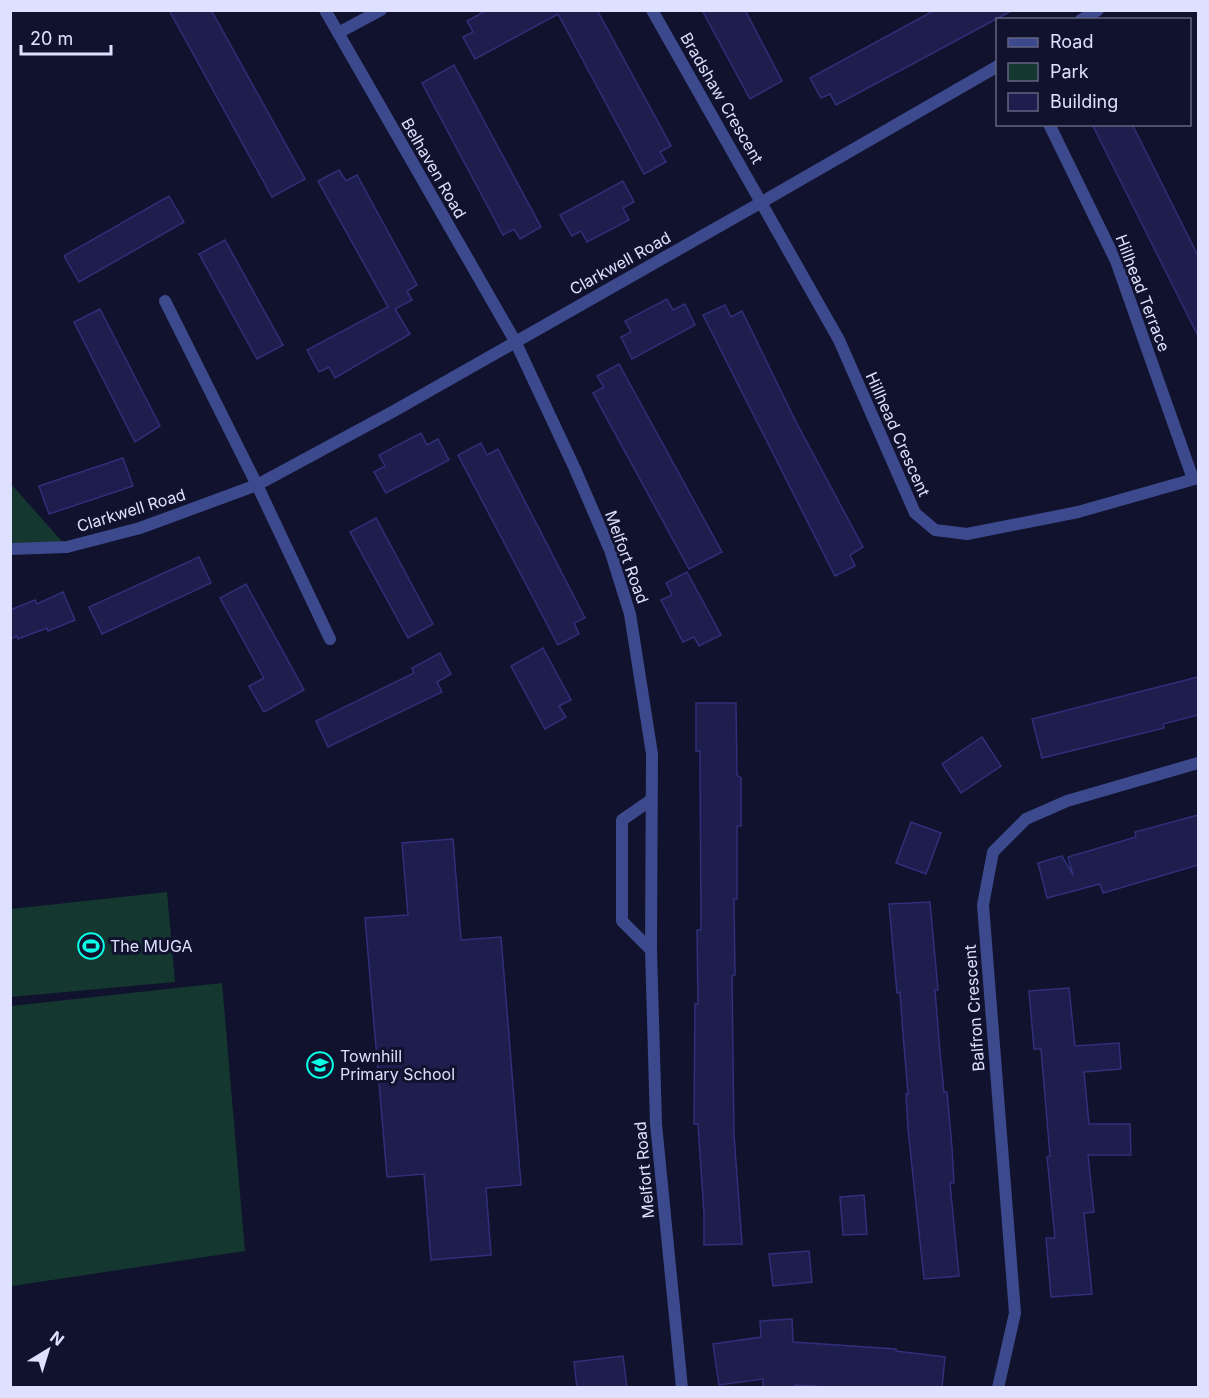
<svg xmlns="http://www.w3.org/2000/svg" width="1209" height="1398" viewBox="0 0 1209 1398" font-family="Inter,sans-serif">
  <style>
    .green { fill: #14372f }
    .building { fill: #1d1d4e; stroke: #2f2f7a; stroke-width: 1.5 }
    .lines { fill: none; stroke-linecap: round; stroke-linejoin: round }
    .minor { stroke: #3c498c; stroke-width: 12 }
    .labels { text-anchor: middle; stroke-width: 6; stroke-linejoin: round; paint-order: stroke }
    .street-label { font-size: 16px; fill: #dde0ff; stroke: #11122d }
    .poi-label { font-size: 16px; fill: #dde0ff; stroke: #11122d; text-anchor: start }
  </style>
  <rect width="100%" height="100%" fill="#11122d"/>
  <g class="green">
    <path d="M11 484 67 547 11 549Z"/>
    <path d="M167 892 175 982 11 997V909Z"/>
    <path d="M222 983 245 1251 12 1286 11 1006Z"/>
  </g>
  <g class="building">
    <path d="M169 10H211L305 179 272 197Z"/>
    <path d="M487 10H597L671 146 660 152 666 162 644 174 558 14 475 59 463 37 473 32 467 21Z"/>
    <path d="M702 10H745L782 81 750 99Z"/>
    <path d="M935 10H1013L836 105 830 94 821 98 810 78Z"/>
    <path d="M454 65 541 227 520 239 514 229 503 235 422 83Z"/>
    <path d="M1092 124H1132L1198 256V336Z"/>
    <path d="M339 170 346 181 357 175 417 285 407 291 412 300 395 309 410 334 335 378 329 367 319 372 307 350 388 307 318 181Z"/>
    <path d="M623 181 634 202 623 208 629 220 587 242 581 231 572 236 560 215Z"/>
    <path d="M169 196 184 222 79 282 64 256Z"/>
    <path d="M225 240 283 345 257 359 199 254Z"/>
    <path d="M667 299 673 310 685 304 695 325 632 359 621 337 631 332 625 321Z"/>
    <path d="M725 305 731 317 742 311 796 422 863 547 850 555 855 566 835 576 703 315Z"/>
    <path d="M100 309 160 426 135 442 74 322Z"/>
    <path d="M619 364 722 552 689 569 593 393 604 387 597 376Z"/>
    <path d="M421 433 427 445 438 439 449 460 386 493 374 472 385 466 379 455Z"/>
    <path d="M481 443 487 455 498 449 585 618 574 623 579 634 558 645 458 455Z"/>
    <path d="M123 458 133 486 49 514 39 486Z"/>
    <path d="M376 518 433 624 408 638 350 532Z"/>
    <path d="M199 557 211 583 102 634 89 607Z"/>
    <path d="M687 572 721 635 699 646 694 637 683 642 661 600 672 595 666 583Z"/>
    <path d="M246 584 304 690 264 712 249 686 264 678 220 598Z"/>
    <path d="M63 592 75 620 48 631 47 628 18 639 17 636 10 639V610L35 600 37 604Z"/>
    <path d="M543 648 571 700 559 706 566 717 545 729 511 666Z"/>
    <path d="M440 653 451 674 437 682 442 692 328 747 316 721 414 673 412 668Z"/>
    <path d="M1198 677V715L1163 724 1164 728 1042 758 1032 719Z"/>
    <path d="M696 703H736L737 775 741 778V826H737V899H734L735 975 732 976 734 1135 742 1244 704 1245V1213L698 1124H694L695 1004H698L697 930H701L700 751H696Z"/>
    <path d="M982 737 1001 766 961 793 942 764Z"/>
    <path d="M1198 815V865L1103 893 1100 884 1047 898 1038 863 1062 856 1073 875 1068 857 1136 837 1135 832Z"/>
    <path d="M911 822 941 833 926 874 896 863Z"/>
    <path d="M453 839 461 940 501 937 521 1185 486 1188 491 1255 431 1260 424 1174 387 1177 365 918 408 915 402 843Z"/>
    <path d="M930 902 938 990H935L940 1052 944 1092H947L952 1148 954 1183H950L959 1276 924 1279 908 1129 906 1094H908L903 1034 900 992 897 993 889 904Z"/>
    <path d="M1069 988 1075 1046 1119 1043 1121 1069 1084 1072 1089 1124H1130L1131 1155H1088L1094 1212 1084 1213 1092 1294 1051 1297 1046 1238H1055L1047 1157 1050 1156 1041 1049H1034L1029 991Z"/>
    <path d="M864 1195 867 1234 843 1235 840 1197Z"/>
    <path d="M809 1251 812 1282 773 1286 769 1254Z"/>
    <path d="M792 1319 793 1342 896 1349V1351L945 1357 942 1388H850L795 1385V1388H763V1379L719 1385 713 1344 761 1337 760 1321Z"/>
    <path d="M623 1356 627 1388H577L574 1362Z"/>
  </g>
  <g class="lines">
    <g class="minor">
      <path d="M325 10 515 341 575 469 610 550 630 614 652 754 651 950 656 1124 682 1388"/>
      <path d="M652 10 839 340 915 513 935 530 967 534 1078 512 1198 478"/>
      <path d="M1081 20 1098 10"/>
      <path d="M338 33 381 10"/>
      <path d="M1049 124 1116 261 1193 479"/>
      <path d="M165 301 257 485 330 639"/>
      <path d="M10 549 67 547 140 528 257 485 394 411 762 202 998 66"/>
      <path d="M651 950 622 921V820L651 800"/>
      <path d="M998 1388 1015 1313 983 905 993 852 1026 819 1067 801 1198 763"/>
    </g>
  </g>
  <defs>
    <g id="stadium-ring" transform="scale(1.35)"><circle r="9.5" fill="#11122d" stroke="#09ffe6" stroke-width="1.5"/><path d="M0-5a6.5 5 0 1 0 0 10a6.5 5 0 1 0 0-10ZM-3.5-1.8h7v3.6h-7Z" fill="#09ffe6"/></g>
    <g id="school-ring" transform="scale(1.35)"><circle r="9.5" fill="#11122d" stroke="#09ffe6" stroke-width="1.5"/><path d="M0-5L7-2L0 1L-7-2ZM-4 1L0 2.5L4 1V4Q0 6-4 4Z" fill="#09ffe6"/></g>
  </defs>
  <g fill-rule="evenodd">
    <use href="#stadium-ring" x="91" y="946"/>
    <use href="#school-ring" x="320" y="1065"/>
  </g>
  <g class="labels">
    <g class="street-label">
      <text transform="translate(722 98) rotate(60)" y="6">Bradshaw Crescent</text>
      <text transform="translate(434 168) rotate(60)" y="6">Belhaven Road</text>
      <text transform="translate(620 263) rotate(-29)" y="6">Clarkwell Road</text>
      <text transform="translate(1143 293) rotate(69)" y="6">Hillhead Terrace</text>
      <text transform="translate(898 434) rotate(66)" y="6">Hillhead Crescent</text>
      <text transform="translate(131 510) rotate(-17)" y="6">Clarkwell Road</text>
      <text transform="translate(627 557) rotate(70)" y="6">Melfort Road</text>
      <text transform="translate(974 1008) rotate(-94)" y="6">Balfron Crescent</text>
      <text transform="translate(644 1170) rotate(-95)" y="6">Melfort Road</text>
    </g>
    <g class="poi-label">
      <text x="110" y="952">The MUGA</text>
      <text x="340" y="1062">Townhill<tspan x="340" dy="18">Primary School</tspan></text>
    </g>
  </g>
  <rect width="1209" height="1398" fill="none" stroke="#dde0ff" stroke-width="24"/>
  <rect x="996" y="18" width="195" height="108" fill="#11122d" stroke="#636481" stroke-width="1.5"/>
  <rect x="1008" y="38" width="30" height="9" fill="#3c498c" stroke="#636481" stroke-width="1.5"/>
  <text x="1050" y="48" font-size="18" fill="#dde0ff">Road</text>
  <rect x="1008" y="63" width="30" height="18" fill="#14372f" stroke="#636481" stroke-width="1.5"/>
  <text x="1050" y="78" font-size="18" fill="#dde0ff">Park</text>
  <rect x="1008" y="93" width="30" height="18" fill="#1d1d4e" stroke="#636481" stroke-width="1.5"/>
  <text x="1050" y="108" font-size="18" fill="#dde0ff">Building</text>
  <g transform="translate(48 1350) rotate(38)" stroke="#11122d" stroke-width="4.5" paint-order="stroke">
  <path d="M0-4.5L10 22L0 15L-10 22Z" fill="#dde0ff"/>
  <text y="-9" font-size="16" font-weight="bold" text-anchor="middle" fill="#dde0ff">N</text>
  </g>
  <path d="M21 45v9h90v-9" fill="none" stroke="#dde0ff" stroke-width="3"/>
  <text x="30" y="45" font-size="18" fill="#dde0ff" stroke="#11122d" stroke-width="4.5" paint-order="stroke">20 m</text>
</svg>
